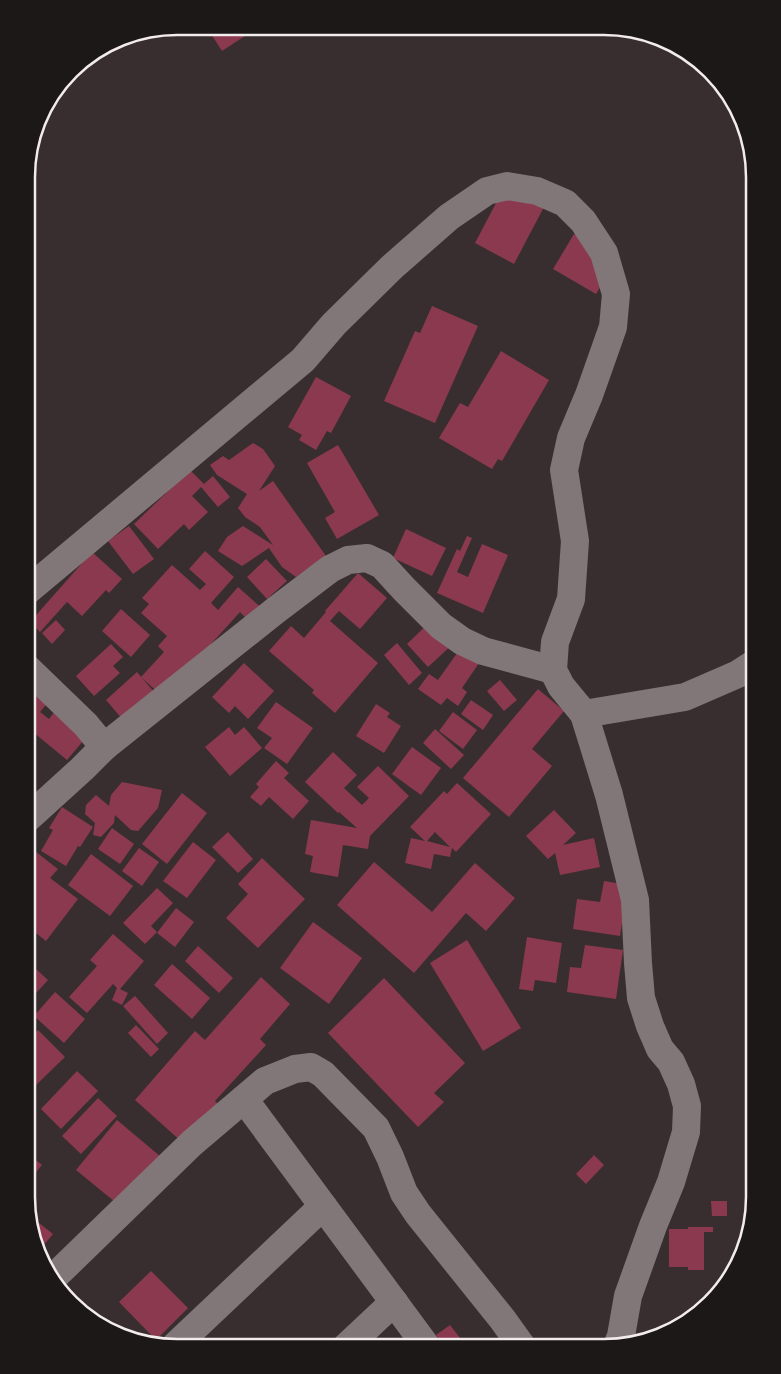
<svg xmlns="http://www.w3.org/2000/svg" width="781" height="1374" viewBox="0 0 781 1374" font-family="Inter,sans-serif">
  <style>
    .building { fill: #8b394e; fill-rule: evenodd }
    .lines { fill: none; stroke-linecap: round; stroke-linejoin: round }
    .minor { stroke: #817678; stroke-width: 28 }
    .rim { fill: none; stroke: #f2eced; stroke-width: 2.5 }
  </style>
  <rect width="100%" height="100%" fill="#382e30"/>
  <g class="building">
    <path d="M206 26 253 27 254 30 222 51Z"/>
    <path d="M505 186 544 207 514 264 475 243Z"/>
    <path d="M574 234 617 259 596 294 553 269Z"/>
    <path d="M432 306 478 326 435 423 384 401 415 331 420 333Z"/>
    <path d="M501 351 549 380 502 461 498 459 492 469 439 438 460 403 468 407Z"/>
    <path d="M316 377 351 396 331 433 327 431 316 450 299 440 302 435 288 427Z"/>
    <path d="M253 443 263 449 275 466 259 491 273 481 326 556 296 577 282 567 269 548 242 566 218 551 227 537 243 526 273 545 260 527 245 517 238 508 247 494 217 475 210 465 223 456 229 460Z"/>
    <path d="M338 445 379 515 337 539 325 518 335 512 307 463Z"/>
    <path d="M190 470 204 484 213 476 230 497 218 507 201 487 192 496 208 512 189 530 184 524 158 549 134 524Z"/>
    <path d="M129 526 154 559 133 574 108 541Z"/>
    <path d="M406 529 446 548 432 576 393 558Z"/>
    <path d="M467 536 472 538 457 572 468 577 482 544 508 555 483 613 437 593 457 549 460 551Z"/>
    <path d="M205 551 234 577 211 603 218 610 238 587 264 610 252 624 240 612 163 697 141 677 164 652 158 646 167 636 141 613 149 604 142 598 172 565 200 590 206 584 189 569Z"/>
    <path d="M92 552 122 579 109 593 106 590 82 616 67 602 40 632 30 622Z"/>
    <path d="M266 559 287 581 267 599 247 577Z"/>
    <path d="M358 573 387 598 360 629 339 611 330 621 378 663 335 713 312 693 314 690 269 651 291 626 304 638 326 612 325 611Z"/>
    <path d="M121 609 150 635 131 657 102 631Z"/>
    <path d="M433 619 454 643 428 667 407 644Z"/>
    <path d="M56 620 65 630 52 644 42 633Z"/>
    <path d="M397 643 422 673 409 685 384 655Z"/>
    <path d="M111 644 123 657 113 666 120 673 94 696 76 676Z"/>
    <path d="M460 649 479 663 462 688 467 692 458 706 447 698 441 705 418 689 429 674 438 680Z"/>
    <path d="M244 663 274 691 248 719 235 706 229 713 212 697Z"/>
    <path d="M137 672 160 699 129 727 106 700Z"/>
    <path d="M36 678 55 694 40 712 49 719 62 702 94 728 67 760 27 727V689Z"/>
    <path d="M500 680 517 700 504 711 487 691Z"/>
    <path d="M538 689 564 711 532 749 552 766 509 817 463 778Z"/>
    <path d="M471 700 493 715 483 730 461 714Z"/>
    <path d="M276 702 313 728 287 764 264 748 272 738 257 728Z"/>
    <path d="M376 704 390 713 387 717 401 726 384 753 356 736Z"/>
    <path d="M453 712 477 730 463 749 439 731Z"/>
    <path d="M229 727 235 735 244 727 262 748 230 776 205 747Z"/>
    <path d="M27 729 32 734 27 741Z"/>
    <path d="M435 729 464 755 451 769 423 743Z"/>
    <path d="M412 747 441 768 421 795 392 774Z"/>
    <path d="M333 752 357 775 344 788 362 805 369 798 357 787 378 766 409 796 370 836 368 849 343 845 338 877 310 872 313 856 305 854 311 820 357 828 339 812 338 813 305 782Z"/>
    <path d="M276 761 289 773 284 778 309 801 293 819 269 797 261 806 250 797 259 787 256 784Z"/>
    <path d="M27 781 37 790 27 803Z"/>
    <path d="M122 782 162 790 158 808 138 831 131 830 115 815 114 823 101 837 93 835 95 823 85 814 86 805 96 795 109 806 111 795Z"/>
    <path d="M457 783 491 814 456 852 452 848 450 857 434 854 431 869 405 863 411 838 425 841 410 827 444 791 447 794ZM435 832 450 847 427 841Z"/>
    <path d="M182 793 207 813 167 864 142 844Z"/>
    <path d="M62 807 93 827 80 847 78 846 66 866 41 851 53 830 49 828Z"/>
    <path d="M554 810 576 833 563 845 594 838 600 867 560 875 555 853 548 859 526 836Z"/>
    <path d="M112 828 134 844 120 864 98 849Z"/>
    <path d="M228 832 253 859 238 873 212 847Z"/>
    <path d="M193 842 216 860 187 898 163 881Z"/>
    <path d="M31 848 58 869 50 878 78 899 46 941 27 926V854Z"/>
    <path d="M139 848 159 862 142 886 122 871Z"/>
    <path d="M91 854 133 886 110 916 68 885Z"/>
    <path d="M262 858 305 899 258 948 226 918 248 894 238 884Z"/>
    <path d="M374 862 432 912 475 863 515 898 486 931 466 913 414 973 337 905Z"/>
    <path d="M604 881 628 885 620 936 573 929 577 899 600 902Z"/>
    <path d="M157 888 173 903 151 926 157 932 145 944 123 923Z"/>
    <path d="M176 908 194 922 175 947 157 933Z"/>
    <path d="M313 922 362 958 329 1004 280 968Z"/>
    <path d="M113 934 144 961 120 989 128 993 122 1005 112 1000 117 988 113 984 87 1013 69 997 97 966 90 960Z"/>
    <path d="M527 937 562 943 556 983 535 980 533 991 519 989Z"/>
    <path d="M467 940 521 1028 483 1051 430 963Z"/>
    <path d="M585 945 623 950 616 999 567 992 570 967 581 968Z"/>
    <path d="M198 946 233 978 219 993 185 961Z"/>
    <path d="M27 961 48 980 26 1004Z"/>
    <path d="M172 964 210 998 192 1019 154 985Z"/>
    <path d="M261 977 290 1004 260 1039 266 1045 215 1101 218 1104 183 1143 135 1100 195 1031 205 1040Z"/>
    <path d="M384 978 465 1063 434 1093 444 1102 418 1127 328 1033Z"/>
    <path d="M55 992 85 1019 64 1043 34 1016Z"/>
    <path d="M135 996 168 1033 157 1044 123 1006Z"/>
    <path d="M136 1025 159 1049 151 1057 128 1033Z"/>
    <path d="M38 1030 65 1057 35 1086 26 1077V1042Z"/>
    <path d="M77 1071 98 1091 61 1129 41 1109Z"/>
    <path d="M98 1098 117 1116 81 1154 62 1136Z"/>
    <path d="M117 1120 161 1157 120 1206 76 1170Z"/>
    <path d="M26 1152 42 1165 26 1184Z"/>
    <path d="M594 1155 604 1165 586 1184 576 1174Z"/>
    <path d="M711 1201H727V1216H712Z"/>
    <path d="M34 1219 53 1234 43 1246 33 1238 31 1223Z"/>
    <path d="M688 1227H713V1232H704V1270H688V1267H669V1229H688Z"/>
    <path d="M151 1271 188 1308 156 1340 119 1302Z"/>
    <path d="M450 1325 467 1347H445L436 1335Z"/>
  </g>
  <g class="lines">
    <g class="minor">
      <path d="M27 591 303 360 334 324 392 267 449 217 487 191 507 186 537 191 565 203 583 221 604 253 616 294 613 327 589 395 571 438 564 470 575 541 571 599 555 642 553 670 561 686 584 714 609 795 635 900 638 963 641 998 650 1026 660 1049 671 1062 681 1084 687 1106 686 1132 671 1182 653 1226 628 1296 621 1336 617 1346"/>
      <path d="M584 714 685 697 738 674 755 663"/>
      <path d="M104 747 276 610 330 569 348 560 367 558 382 565 404 589 441 626 462 641 483 651 553 670"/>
      <path d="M27 819 82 769 104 747 86 725 27 668"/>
      <path d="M244 1099 427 1347"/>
      <path d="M55 1276 192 1143 265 1081 295 1069 311 1067 323 1074 376 1128 390 1157 404 1193 418 1214 503 1320 523 1348"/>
      <path d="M175 1346 323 1206"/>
      <path d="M346 1347 394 1302"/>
    </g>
  </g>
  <path d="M0 0H781V1374H0ZM177 35H604A142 142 0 0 1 746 177V1197A142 142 0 0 1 604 1339H177A142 142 0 0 1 35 1197V177A142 142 0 0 1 177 35Z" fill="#1c1818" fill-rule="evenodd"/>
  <path class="rim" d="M177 35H604A142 142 0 0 1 746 177V1197A142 142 0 0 1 604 1339H177A142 142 0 0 1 35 1197V177A142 142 0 0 1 177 35Z"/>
</svg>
